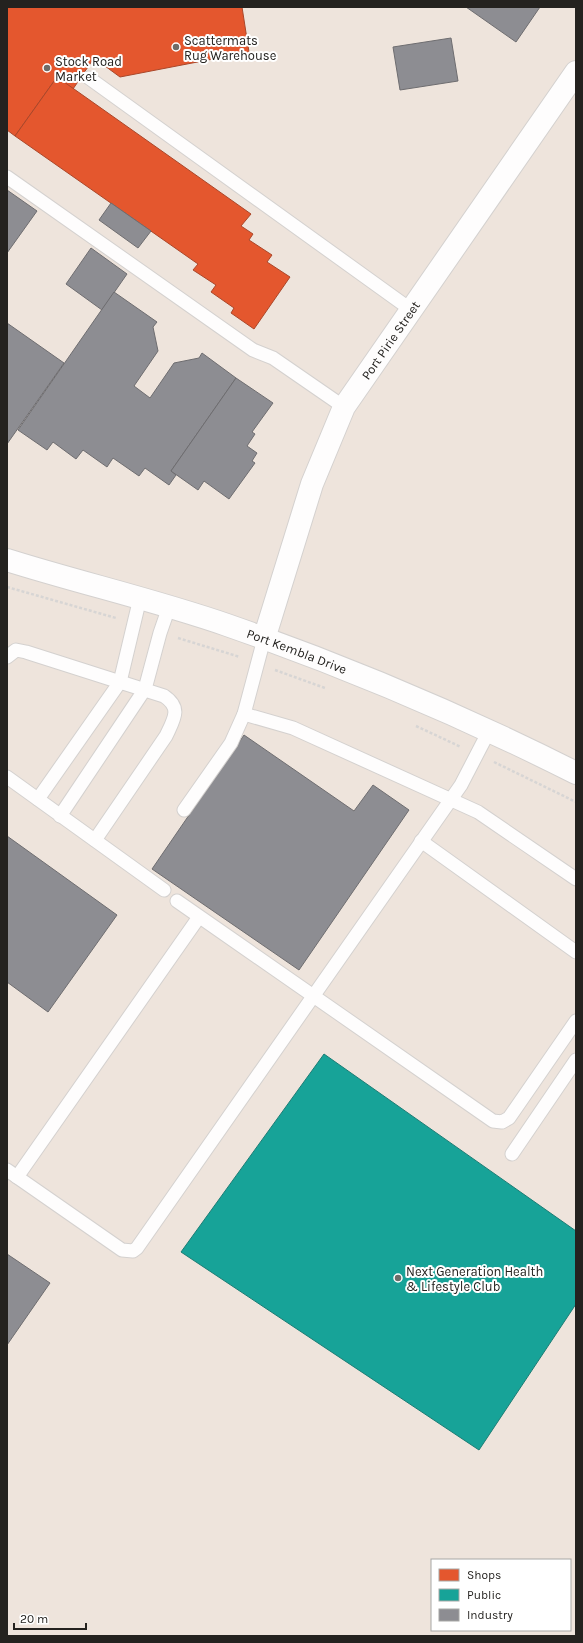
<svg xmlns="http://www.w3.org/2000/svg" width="583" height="1643" viewBox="0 0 583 1643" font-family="Karla,sans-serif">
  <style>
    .built { fill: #eee4dc; fill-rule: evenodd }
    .shops { fill: #e4572e; stroke: #aa472a }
    .public { fill: #17a398; stroke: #1b7c74 }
    .industry { fill: #8d8d92; stroke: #6e6d70 }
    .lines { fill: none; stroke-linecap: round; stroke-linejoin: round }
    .lane-casing { stroke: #d4d1cf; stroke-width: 15 }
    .street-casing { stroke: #d4d1cf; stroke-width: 24 }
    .secondary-casing { stroke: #d4d1cf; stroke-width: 24 }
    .path { stroke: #d7d5d4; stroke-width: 2.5; stroke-dasharray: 3 2; stroke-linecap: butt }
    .lane { stroke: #fefdfd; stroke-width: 13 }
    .street { stroke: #fefdfd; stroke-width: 22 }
    .secondary { stroke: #fefdfd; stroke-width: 22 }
    .poi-dot { fill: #6e6c68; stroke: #fff; stroke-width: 1.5 }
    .labels { text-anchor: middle; stroke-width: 4; stroke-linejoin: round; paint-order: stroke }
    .poi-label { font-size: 13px; fill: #24221f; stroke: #fff; text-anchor: start }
    .street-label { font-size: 13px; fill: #24221f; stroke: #fff }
  </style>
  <rect width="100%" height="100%" fill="#f8f4f0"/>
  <path class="built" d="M7 7H576V1636H7ZM432 1560H570V1630H432Z"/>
  <g class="shops">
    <path d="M7 7H242L249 52 120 77 94 58 73 89 57 77 15 136 7 130Z"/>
    <path d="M57 77 251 214 241 226 253 234 249 240 272 255 267 262 290 277 254 329 231 313 234 308 211 292 216 285 193 270 198 264 15 136Z"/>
  </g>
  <path class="public" d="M324 1054 576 1231V1304L479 1450 181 1252Z"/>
  <g class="industry">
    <path d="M466 7H540L516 42Z"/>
    <path d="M451 38 458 81 400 90 393 47Z"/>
    <path d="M7 190 37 211 7 253Z"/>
    <path d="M111 203 151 231 138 248 99 220Z"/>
    <path d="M91 248 127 274 102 310 66 284Z"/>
    <path d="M114 292 157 322 153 327 158 351 134 386 150 398 174 363 199 358 202 353 236 378 171 471 176 475 169 485 145 468 139 476 113 458 107 467 83 450 76 459 53 442 47 450 18 430Z"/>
    <path d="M7 323 64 363 7 444Z"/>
    <path d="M236 378 273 403 252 432 255 434 247 446 257 453 252 461 255 463 229 499 204 481 198 490 171 471Z"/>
    <path d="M244 735 354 811 373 785 409 810 299 970 152 869Z"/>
    <path d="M7 836 117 915 48 1012 7 982Z"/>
    <path d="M7 1254 50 1283 7 1345Z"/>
  </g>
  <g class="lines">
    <g class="lane-casing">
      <g id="lane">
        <path d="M89 78 410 309"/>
        <path d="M7 177 253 350 273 358 344 407"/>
        <path d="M7 657 16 650 26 652 164 696C182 708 174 719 166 736L95 840"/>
        <path d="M244 714 293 728 478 812 576 879"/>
        <path d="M7 777 164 890"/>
        <path d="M38 799 120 682 140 598"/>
        <path d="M184 810 231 743 244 714 264 639"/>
        <path d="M60 816 145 689 160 633 169 607"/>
        <path d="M421 841 576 952"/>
        <path d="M177 901 493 1121 502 1122 509 1118 576 1021"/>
        <path d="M512 1154 576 1060"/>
        <path d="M7 1170 122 1250 133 1251 137 1248 461 785 489 731"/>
        <path d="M17 1177 199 917"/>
      </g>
    </g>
    <g class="street-casing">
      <g id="street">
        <path id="s1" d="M264 639 312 484 344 407 576 72"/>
      </g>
    </g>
    <g class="secondary-casing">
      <g id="secondary">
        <path id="s2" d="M7 560C80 583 155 600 227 625 347 667 463 716 576 773"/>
      </g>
    </g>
    <g class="path">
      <path d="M7 587 116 618"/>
      <path d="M178 638 240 657"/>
      <path d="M275 670 325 688"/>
      <path d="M416 726 461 747"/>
      <path d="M494 762 576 802"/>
    </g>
    <use href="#lane" class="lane"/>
    <use href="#street" class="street"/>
    <use href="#secondary" class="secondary"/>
  </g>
  <g class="poi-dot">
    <circle cx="176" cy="47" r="4"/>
    <circle cx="47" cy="68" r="4"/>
    <circle cx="398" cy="1278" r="4"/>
  </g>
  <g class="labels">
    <g class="poi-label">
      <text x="184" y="45">Scattermats<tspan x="184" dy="15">Rug Warehouse</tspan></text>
      <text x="55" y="66">Stock Road<tspan x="55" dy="15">Market</tspan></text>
      <text x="406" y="1276">Next Generation Health<tspan x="406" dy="15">&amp; Lifestyle Club</tspan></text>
    </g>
    <g class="street-label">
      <text dy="5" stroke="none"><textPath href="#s1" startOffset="327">Port Pirie Street</textPath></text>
      <text dy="5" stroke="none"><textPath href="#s2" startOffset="304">Port Kembla Drive</textPath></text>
    </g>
  </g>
  <rect width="583" height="1643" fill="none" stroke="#24221f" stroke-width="16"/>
  <rect x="431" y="1559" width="140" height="72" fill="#ffffff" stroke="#a7a7a5"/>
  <rect x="439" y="1569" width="20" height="12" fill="#e4572e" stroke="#a7a7a5"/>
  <text x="467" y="1579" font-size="12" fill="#24221f">Shops</text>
  <rect x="439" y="1589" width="20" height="12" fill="#17a398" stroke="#a7a7a5"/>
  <text x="467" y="1599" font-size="12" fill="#24221f">Public</text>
  <rect x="439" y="1609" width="20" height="12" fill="#8d8d92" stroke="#a7a7a5"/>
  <text x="467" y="1619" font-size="12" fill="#24221f">Industry</text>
  <path d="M14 1623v6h72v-6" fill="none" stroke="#24221f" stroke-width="2"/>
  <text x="20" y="1623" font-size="12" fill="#24221f" stroke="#ffffff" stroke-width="3" paint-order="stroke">20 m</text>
</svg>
